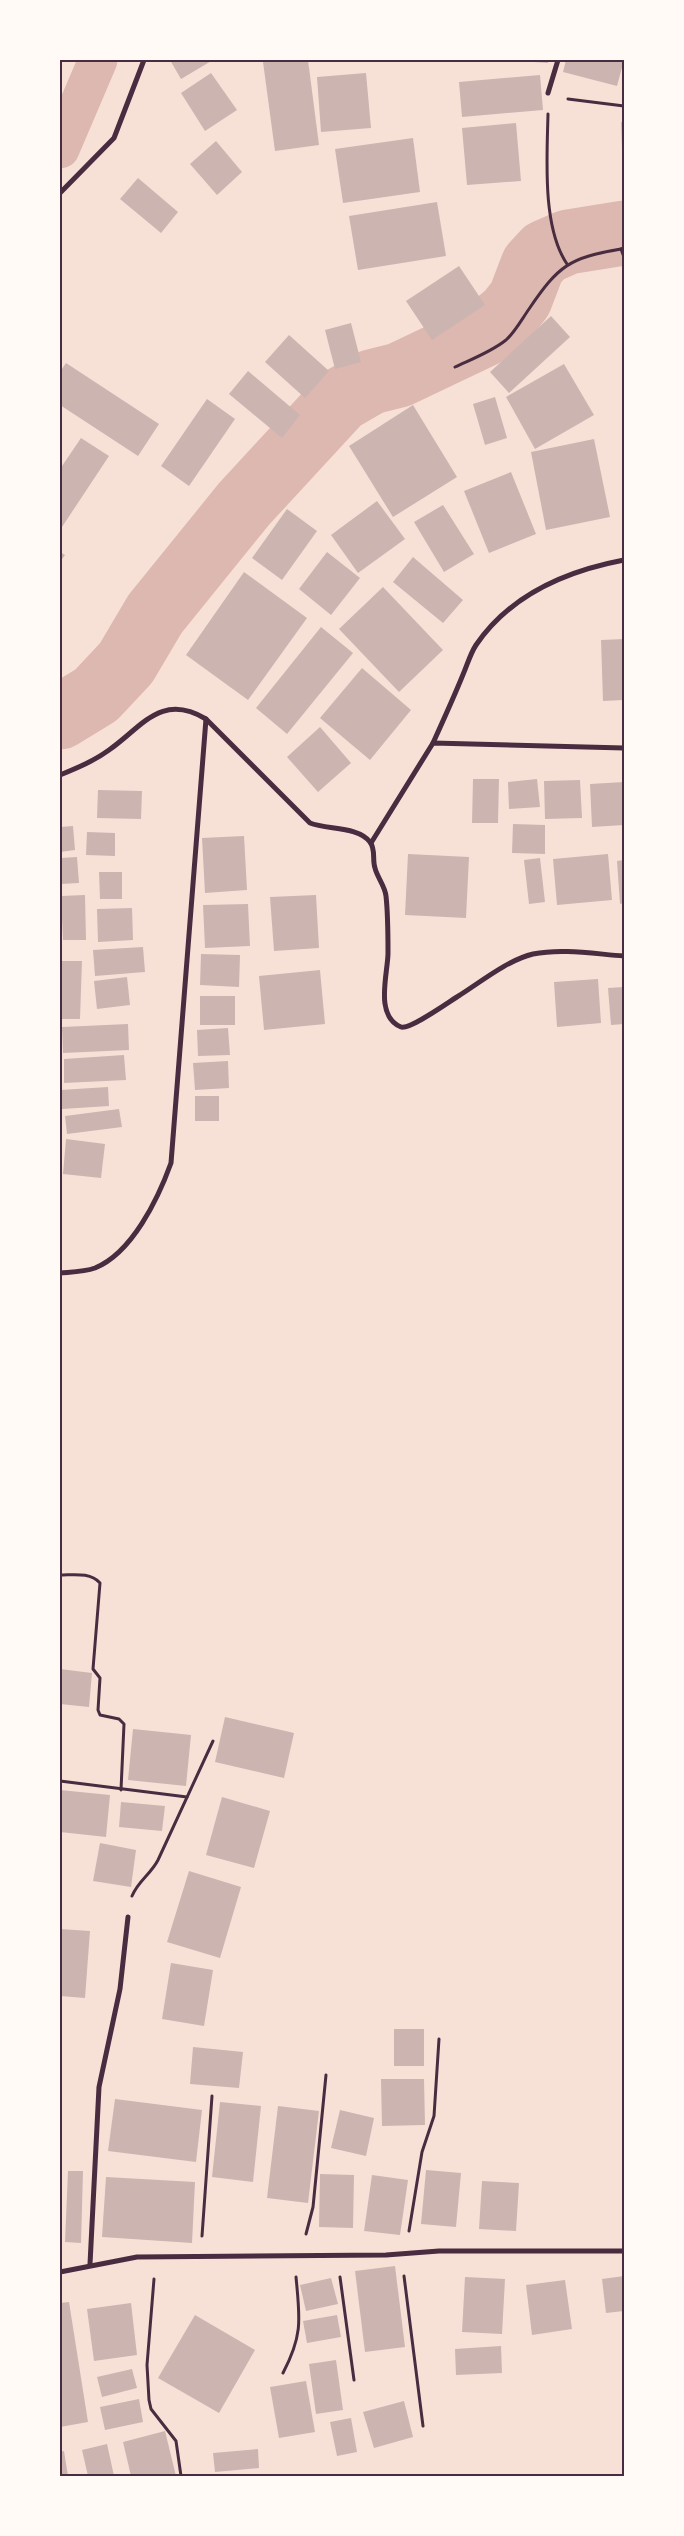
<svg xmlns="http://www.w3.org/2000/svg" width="684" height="2536" viewBox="0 0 684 2536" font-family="'Sofia Sans Condensed',sans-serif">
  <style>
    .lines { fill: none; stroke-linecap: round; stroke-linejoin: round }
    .canal { stroke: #dcb8b0; stroke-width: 39 }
    .river { stroke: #dcb8b0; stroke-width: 65 }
    .building { fill: #ccb4b1 }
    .path { stroke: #4a2c40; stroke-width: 3 }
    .minor { stroke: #4a2c40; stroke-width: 5 }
    .neatline { fill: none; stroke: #4a2c40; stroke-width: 2 }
  </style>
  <rect width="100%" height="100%" fill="#f7e1d7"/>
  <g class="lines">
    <path class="canal" d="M60 149 98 60"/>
    <path class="river" d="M60 717 96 695 126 663 155 614 244 504 340 400 371 382 399 375 483 335 508 314 520 299 533 265 545 252 568 242 624 233"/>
  </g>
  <g class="building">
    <path d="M170 60H213L181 79Z"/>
    <path d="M277 60H308L319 145 275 151 263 62Z"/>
    <path d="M506 60H548V63Z"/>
    <path d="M566 60H624L617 86 563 72Z"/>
    <path d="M211 73 237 110 205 131 181 93Z"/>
    <path d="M366 73 371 128 321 132 317 77Z"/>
    <path d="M540 75 543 110 462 117 459 82Z"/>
    <path d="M621 122H624V149H622Z"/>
    <path d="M516 123 521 181 467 185 462 128Z"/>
    <path d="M413 138 420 192 343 203 335 149Z"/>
    <path d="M216 141 242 172 217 195 190 164Z"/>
    <path d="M138 178 178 212 161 233 120 199Z"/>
    <path d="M437 202 446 256 358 270 349 216Z"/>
    <path d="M459 266 485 305 432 340 406 301Z"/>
    <path d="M551 316 570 337 509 393 490 372Z"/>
    <path d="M351 323 361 362 335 369 325 330Z"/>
    <path d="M289 335 329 371 305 398 265 362Z"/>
    <path d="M66 363 159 424 138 456 60 405V372Z"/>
    <path d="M564 364 594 415 535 449 506 397Z"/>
    <path d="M248 371 300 415 282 438 229 394Z"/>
    <path d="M495 397 507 438 485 445 473 404Z"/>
    <path d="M207 399 235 419 189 486 161 466Z"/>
    <path d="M413 405 457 477 393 517 349 446Z"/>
    <path d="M81 438 109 456 62 527 60 525V469Z"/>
    <path d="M594 439 610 517 546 530 531 452Z"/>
    <path d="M511 472 536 534 489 553 464 491Z"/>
    <path d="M377 501 405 539 358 573 331 535Z"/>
    <path d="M443 505 474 554 444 572 414 522Z"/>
    <path d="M287 509 317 531 282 580 252 558Z"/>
    <path d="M60 552 65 555 60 562Z"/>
    <path d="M327 552 360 578 331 615 299 589Z"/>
    <path d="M413 557 463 600 443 623 393 582Z"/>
    <path d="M244 572 307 618 248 700 186 655Z"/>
    <path d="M383 587 443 650 399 692 339 629Z"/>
    <path d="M321 627 353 653 287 734 256 708Z"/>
    <path d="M624 639V700L603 701 601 640Z"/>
    <path d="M362 668 411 710 370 760 320 718Z"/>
    <path d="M320 727 351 763 318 792 287 757Z"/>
    <path d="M473 779H499L498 823H472Z"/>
    <path d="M537 779 540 807 509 809 508 782Z"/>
    <path d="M580 780 582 818 545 819 544 781Z"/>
    <path d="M624 782V825L592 827 590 784Z"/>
    <path d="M98 790 142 791 141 819 97 818Z"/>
    <path d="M513 824 545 825V854L512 853Z"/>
    <path d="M73 826 75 850 60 852V827Z"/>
    <path d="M87 832 115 833V856L86 855Z"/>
    <path d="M244 836 247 890 205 893 202 838Z"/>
    <path d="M408 854 469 857 466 918 405 915Z"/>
    <path d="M608 854 612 900 557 905 553 859Z"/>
    <path d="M77 857 79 883 61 884 60 858Z"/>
    <path d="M540 858 545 902 529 904 524 860Z"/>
    <path d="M624 860V903L620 904 617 861Z"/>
    <path d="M99 872H122V899H100Z"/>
    <path d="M85 895 86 940H63L61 896Z"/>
    <path d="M316 895 319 948 274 951 270 897Z"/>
    <path d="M248 904 250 946 205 948 203 905Z"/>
    <path d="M132 908 133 940 98 942 97 909Z"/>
    <path d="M143 947 145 972 95 976 93 950Z"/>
    <path d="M201 954 240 955 239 987 200 985Z"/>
    <path d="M60 961H82L80 1019H60Z"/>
    <path d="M320 970 325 1024 264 1030 259 976Z"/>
    <path d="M127 977 130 1005 97 1009 94 981Z"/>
    <path d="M598 979 601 1023 557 1027 554 982Z"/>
    <path d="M624 987V1024L611 1025 608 988Z"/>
    <rect x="200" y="996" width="35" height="29"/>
    <path d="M128 1024 129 1050 63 1053 62 1027Z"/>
    <path d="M228 1028 230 1055 198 1056 197 1030Z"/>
    <path d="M124 1055 126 1080 64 1083V1059Z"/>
    <path d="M228 1061 229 1088 195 1090 193 1063Z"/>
    <path d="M108 1087 109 1106 62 1109 60 1090Z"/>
    <rect x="195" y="1096" width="24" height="25"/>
    <path d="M119 1109 122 1127 67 1134 65 1116Z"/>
    <path d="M66 1139 105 1144 101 1178 63 1174Z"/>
    <path d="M60 1669 92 1673 89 1707 60 1704Z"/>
    <path d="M225 1717 294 1733 284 1778 215 1762Z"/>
    <path d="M133 1729 191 1735 186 1786 128 1780Z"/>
    <path d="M60 1790 110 1795 106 1837 60 1832Z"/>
    <path d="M222 1797 270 1811 254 1868 206 1855Z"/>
    <path d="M121 1802 165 1806 162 1831 119 1827Z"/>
    <path d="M100 1843 136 1850 131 1887 93 1881Z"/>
    <path d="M189 1871 241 1887 220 1958 167 1942Z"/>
    <path d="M60 1929 90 1931 85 1998 60 1996Z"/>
    <path d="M171 1963 213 1970 204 2026 162 2019Z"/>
    <rect x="394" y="2029" width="30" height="37"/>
    <path d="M193 2047 243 2052 239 2088 190 2084Z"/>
    <path d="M381 2079H424L425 2125 382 2126Z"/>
    <path d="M115 2099 202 2110 196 2162 108 2151Z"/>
    <path d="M220 2102 261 2106 253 2182 212 2177Z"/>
    <path d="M278 2106 319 2111 308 2203 267 2198Z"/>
    <path d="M340 2110 374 2118 366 2156 331 2148Z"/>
    <path d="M426 2170 461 2173 456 2227 421 2224Z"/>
    <path d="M68 2171H83L81 2243 65 2242Z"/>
    <path d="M320 2174 354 2175 353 2228 319 2227Z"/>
    <path d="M372 2175 408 2180 400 2235 364 2231Z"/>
    <path d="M106 2177 195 2182 192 2243 102 2237Z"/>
    <path d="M482 2181 519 2183 516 2231 479 2229Z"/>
    <path d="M395 2266 405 2347 365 2352 355 2271Z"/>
    <path d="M624 2276V2311L606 2313 602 2279Z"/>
    <path d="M465 2277 505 2279 502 2334 462 2332Z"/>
    <path d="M331 2278 338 2304 306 2311 300 2285Z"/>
    <path d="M565 2280 572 2329 532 2335 526 2285Z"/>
    <path d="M69 2302 88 2422 60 2427V2303Z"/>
    <path d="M131 2303 137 2355 94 2361 87 2309Z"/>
    <path d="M195 2315 255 2350 219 2413 158 2378Z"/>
    <path d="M337 2315 341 2337 307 2343 303 2321Z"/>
    <path d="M501 2346 502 2373 456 2375 455 2349Z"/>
    <path d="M336 2360 343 2410 316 2414 309 2364Z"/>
    <path d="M132 2369 137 2388 102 2397 97 2377Z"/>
    <path d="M306 2381 315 2432 279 2438 270 2387Z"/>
    <path d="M139 2399 143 2422 105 2430 100 2407Z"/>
    <path d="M404 2401 413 2437 374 2448 363 2412Z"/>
    <path d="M351 2418 357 2452 337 2456 330 2422Z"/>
    <path d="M165 2431 176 2476H131L123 2442Z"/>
    <path d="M107 2444 114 2476H88L82 2450Z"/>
    <path d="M258 2449 259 2468 215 2472 213 2453Z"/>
    <path d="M64 2451 68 2476H60V2452Z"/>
  </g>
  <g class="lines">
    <g class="path">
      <path d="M568 99 624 106"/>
      <path d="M548 114C547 158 542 227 567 264"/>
      <path d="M624 248 621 249 624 257"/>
      <path d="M455 367C472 359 491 352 506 340 515 332 522 319 529 309 559 265 569 258 621 249"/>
      <path d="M60 1575C74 1575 90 1572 100 1583L93 1669 100 1678 98 1710 100 1715 119 1719 124 1724 121 1790"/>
      <path d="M60 1781 187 1797"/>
      <path d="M132 1896C138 1881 151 1874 158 1860L213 1741"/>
      <path d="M409 2231 422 2152 434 2116 439 2039"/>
      <path d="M306 2234 313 2207 326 2075"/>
      <path d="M202 2236 212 2096"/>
      <path d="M404 2276 423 2426"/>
      <path d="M340 2277 354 2380"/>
      <path d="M154 2279 147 2365 149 2400 151 2409 176 2441 181 2476"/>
      <path d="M283 2373C303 2335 300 2319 296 2277"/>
    </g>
    <g class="minor">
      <path d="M548 93 558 60"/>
      <path d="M60 193 114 138 144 60"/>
      <path d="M433 743C443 721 453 699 462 677 467 666 470 654 476 645 510 595 566 571 624 560"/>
      <path d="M60 775C77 768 94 761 109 750 142 727 161 692 206 719L310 823C327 830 358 826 370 842 376 850 372 859 375 868 377 877 385 886 386 896 388 914 388 934 388 953 388 973 374 1016 401 1027 410 1030 450 1001 460 995 482 981 508 960 533 954 562 948 595 954 624 956"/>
      <path d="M371 843 433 743 624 748"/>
      <path d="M60 1273C71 1272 84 1272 95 1268 132 1253 158 1199 171 1163L206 719"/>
      <path d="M90 2264 99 2087 120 1989 128 1917"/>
      <path d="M60 2272 137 2257 386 2255 439 2251H624"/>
    </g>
  </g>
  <rect width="684" height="2536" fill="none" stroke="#fffaf5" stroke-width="122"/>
  <rect x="61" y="61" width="562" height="2414" class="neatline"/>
</svg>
